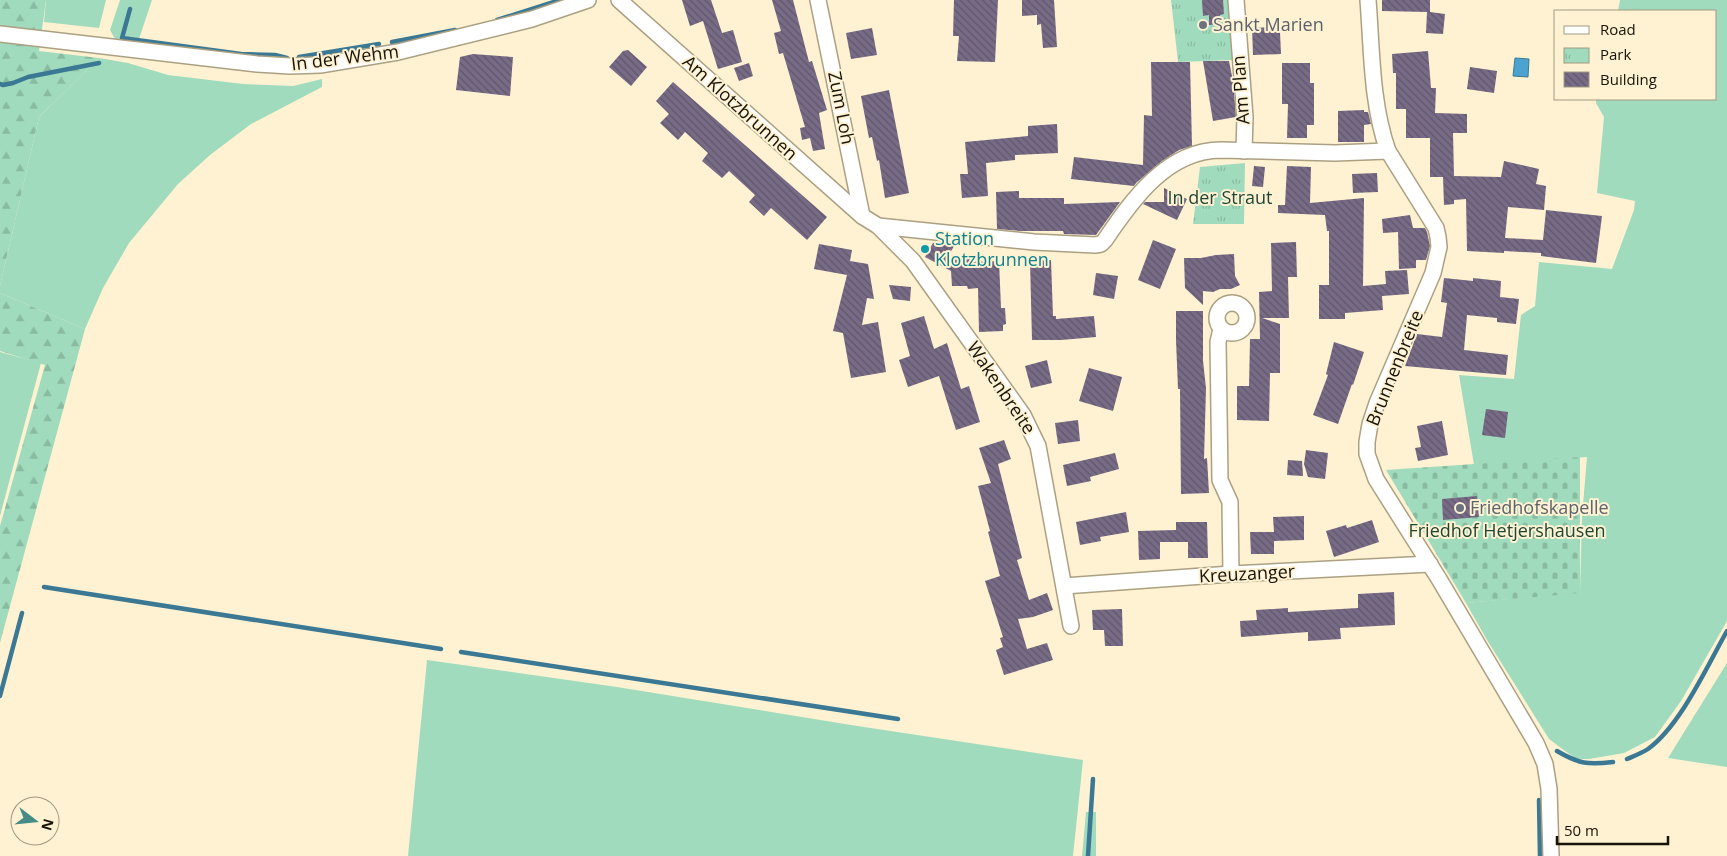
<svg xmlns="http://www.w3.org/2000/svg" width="1727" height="856" viewBox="0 0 1727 856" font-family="'Open Sans',sans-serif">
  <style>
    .green { fill: #a0dbbd }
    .forest { fill: url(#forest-firs) }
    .cemetery { fill: url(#cemetery-stones) }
    .park { fill: url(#park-tufts) }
    .water { fill: #4ba3cf; stroke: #3b7893 }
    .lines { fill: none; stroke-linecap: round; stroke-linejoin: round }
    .stream { stroke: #3b7893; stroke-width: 4.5 }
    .building { fill: url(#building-back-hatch) }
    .minor-casing { stroke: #aba082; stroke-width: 18 }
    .minor { stroke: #fff; stroke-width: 15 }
    .worship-dot { fill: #6b7280; stroke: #fef2d2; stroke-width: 2 }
    .culture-dot { fill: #0f9aa8; stroke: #fef2d2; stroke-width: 2 }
    .labels { text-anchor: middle; stroke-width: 4; stroke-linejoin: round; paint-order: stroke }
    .worship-label { font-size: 18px; fill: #5b616d; stroke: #fef2d2; text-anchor: start }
    .street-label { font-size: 18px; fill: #171308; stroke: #fef2d2 }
    .park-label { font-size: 18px; fill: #1f4634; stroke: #fef2d2 }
    .culture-label { font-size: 18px; fill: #0d838f; stroke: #fef2d2; text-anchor: start }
  </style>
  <defs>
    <pattern id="forest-firs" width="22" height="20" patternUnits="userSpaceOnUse" patternTransform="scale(1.25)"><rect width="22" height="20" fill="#a0dbbd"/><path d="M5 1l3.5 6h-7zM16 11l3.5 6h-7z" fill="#89bba1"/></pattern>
    <pattern id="cemetery-stones" width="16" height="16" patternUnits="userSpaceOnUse" patternTransform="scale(1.25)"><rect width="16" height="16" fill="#a0dbbd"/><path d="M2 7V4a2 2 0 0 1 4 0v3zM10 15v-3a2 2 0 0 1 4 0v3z" fill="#89bba1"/></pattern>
    <pattern id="park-tufts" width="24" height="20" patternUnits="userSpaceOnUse" patternTransform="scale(1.25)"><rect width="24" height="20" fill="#a0dbbd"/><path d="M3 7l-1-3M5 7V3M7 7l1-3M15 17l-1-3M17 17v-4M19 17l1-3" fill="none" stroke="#89bba1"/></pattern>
    <pattern id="building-back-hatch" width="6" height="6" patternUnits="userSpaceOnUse" patternTransform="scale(1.25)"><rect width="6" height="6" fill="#776b86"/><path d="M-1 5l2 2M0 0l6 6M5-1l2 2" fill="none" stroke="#61576c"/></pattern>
  </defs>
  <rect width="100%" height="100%" fill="#fef2d2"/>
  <g class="green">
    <path d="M46 0H106L99 28 44 22Z"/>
    <path d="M120 0H152L138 42 115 39 110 30Z"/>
    <path d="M1620 0H1727V621L1681 701 1655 737 1624 753 1589 759H1576L1549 739 1487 640 1466 603 1580 592 1582 517 1587 457 1474 465 1459 375 1514 379 1521 315 1535 306 1539 262 1612 269 1634 210 1635 201 1597 193 1604 117 1596 103V99H1716V11H1618Z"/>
    <path d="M99 58 128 63 168 75 243 84 293 86 322 79V87L251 124 210 155 178 184 129 243 103 288 85 329 0 293V286L39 117Z"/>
    <path d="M0 352 41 363 0 516Z"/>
    <path d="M427 660 617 687 851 725 1083 760 1073 856H408Z"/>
    <path d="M1727 663V767L1668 758Z"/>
    <path d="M1086 812H1096V856H1082Z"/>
  </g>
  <g class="forest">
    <path d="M0 0H46L39 51 99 58 39 117 0 286Z"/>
    <path d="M0 293 85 329 0 643V526L45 365 0 351Z"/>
  </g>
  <path class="cemetery" d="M1580 457V593L1466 603 1386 470Z"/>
  <g class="park">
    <path d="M1171 0H1230L1232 60 1178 62Z"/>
    <path d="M1245 163 1244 224H1193L1200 167Z"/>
  </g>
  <path class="water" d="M1515 58 1529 59 1528 77 1513 76Z"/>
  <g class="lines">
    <g class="stream">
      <path d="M130 9 122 38 241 54 275 55 287 58"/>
      <path d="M497 20 560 0"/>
      <path d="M392 42 455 30"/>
      <path d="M299 57 379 44"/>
      <path d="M0 84 3 85 13 83 28 77 99 63"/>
      <path d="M44 587 441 649"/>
      <path d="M461 652 898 719"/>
      <path d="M0 696 22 613"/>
      <path d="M1557 751C1579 764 1588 765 1613 762"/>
      <path d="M1627 759C1634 756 1642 753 1648 749 1681 725 1707 666 1727 631"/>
      <path d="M1539 800 1540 856"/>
      <path d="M1088 856 1093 779"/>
    </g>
  </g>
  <g class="building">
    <path d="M682 0H711L722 33 733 30 742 62 718 69 703 21 690 26Z"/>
    <path d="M772 0H793L809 62 812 61 827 110 819 113 825 149 813 151 810 138 802 140 800 128 805 127 783 53 779 54 774 33 781 31Z"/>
    <path d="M954 0H998L995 62 957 61 959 36H953Z"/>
    <path d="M1022 0H1054L1057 47 1043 48 1041 24 1037 25V15L1022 16Z"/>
    <path d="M1202 0H1223L1224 14 1220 15V24L1209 25V15L1203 16Z"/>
    <path d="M1382 0H1430V12L1445 14 1443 34 1426 33 1427 12 1382 11Z"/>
    <path d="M1272 27V32H1280L1281 54 1253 55 1252 28Z"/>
    <path d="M872 28 877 55 851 59 846 33Z"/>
    <path d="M628 50 647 67 631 86 609 67 623 51Z"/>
    <path d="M1428 51 1431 88H1436L1435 113 1467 114V133H1453L1454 176 1501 177 1504 161 1539 169 1536 184 1546 186 1544 210 1508 207 1505 238 1543 240 1546 210 1602 216 1596 263 1541 256V253L1504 251V253L1467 251 1466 199 1454 200V204L1444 205 1443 177H1430V138H1406V109H1396V73H1393L1392 54Z"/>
    <path d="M473 54 513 57 510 96 456 90 460 57Z"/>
    <path d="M1203 61H1229L1233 81 1236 117 1213 121Z"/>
    <path d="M1151 62H1190L1192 146 1179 150 1162 161 1136 183 1134 186 1071 179 1074 157 1143 165 1144 115 1152 116Z"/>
    <path d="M749 63 753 76 739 81 734 68Z"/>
    <path d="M1282 63H1310V83H1314V125H1307V138H1287L1288 104H1282Z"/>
    <path d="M1470 67 1497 71 1494 93 1467 89Z"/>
    <path d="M673 82 827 217 807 240 771 208 764 216 749 202 755 195 729 171 722 178 702 161 708 153 685 132 678 140 660 123 669 114 656 101Z"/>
    <path d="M889 90 909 193 885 198 879 160 877 161 872 137 869 138 861 96Z"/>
    <path d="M1364 110V112H1368L1371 124 1364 125V142H1338V111Z"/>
    <path d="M1057 124 1058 153 1015 155V160L986 163 988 196 962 198 960 174H968L965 142 1028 136V126Z"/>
    <path d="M1254 166 1265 167 1263 187 1252 186Z"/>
    <path d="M1287 166 1311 167 1310 203 1364 198 1363 286 1386 284 1385 271 1407 270 1409 294 1382 296 1383 310 1345 313V319H1319V285H1329V231H1327L1325 215 1278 213V205H1285Z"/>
    <path d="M1377 173 1378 192 1353 193 1352 174Z"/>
    <path d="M1164 188 1187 199 1177 220 1143 204 1145 202H1164Z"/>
    <path d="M1019 191V198H1064V204L1120 202 1096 235 1064 234 1063 231H1020L997 229 996 192Z"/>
    <path d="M1410 215 1413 228H1425L1427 232 1430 246 1426 260H1416V268L1399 269 1398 232 1383 233 1382 219Z"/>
    <path d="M1153 240 1176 249 1160 289 1138 280Z"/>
    <path d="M1296 242 1297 277H1288L1289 318H1262L1280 324V373H1270L1269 421 1237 420V386H1249L1250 339H1260L1259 292 1272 291 1271 243Z"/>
    <path d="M933 243 954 246 946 260 970 259V262L999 261 1001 308H1005L1006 324 1003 325V331L979 332 978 288 968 289 967 286H952L951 271 925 257Z"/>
    <path d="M819 244 852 250 850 261 868 264 874 299 867 298 862 325 878 322 886 372 851 378 843 333 833 331 847 275 814 269Z"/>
    <path d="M1234 254 1235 276 1240 285 1231 289H1220L1213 292 1203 291V305L1185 288 1184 258H1201L1216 255Z"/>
    <path d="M1051 260 1053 316H1056V319L1094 316 1096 337 1061 340H1032L1030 261Z"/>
    <path d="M1096 273 1118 276 1114 299 1093 295Z"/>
    <path d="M1444 278 1473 281V278L1501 281 1500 297 1519 299 1516 324 1497 322V318L1467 315 1464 350 1508 355 1506 375 1405 366 1417 334 1442 337 1447 303 1441 302Z"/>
    <path d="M889 285 911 287 910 301 893 299Z"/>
    <path d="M1176 311H1203V361L1206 388 1204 459 1207 458 1209 493 1181 494 1180 389H1178L1176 340Z"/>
    <path d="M924 316 934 349 947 343 961 389 969 386 980 422 956 430 939 376 908 387 899 360 910 356 901 323Z"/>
    <path d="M1334 342 1364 352 1353 385 1352 384 1338 424 1313 415 1328 375 1326 374Z"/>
    <path d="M1047 360 1052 383 1031 388 1025 366Z"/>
    <path d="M1089 368 1122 377 1113 411 1079 401Z"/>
    <path d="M1486 409 1508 412 1505 438 1482 435Z"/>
    <path d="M1078 420 1080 441 1058 444 1055 423Z"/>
    <path d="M1442 421 1448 455 1418 461 1415 448 1421 447 1417 426Z"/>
    <path d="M1004 440 1011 459 998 464 1022 558 1017 560 1029 600 1047 593 1053 610 1033 617 1018 619 1027 649 1047 643 1053 660 1004 675 996 650 1003 647 1000 638 1003 637 985 581 1000 576 988 532 990 531 978 486 991 483 979 448Z"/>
    <path d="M1306 450 1328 453 1325 479 1308 477 1304 464Z"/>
    <path d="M1115 453 1119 469 1090 477 1091 481 1067 486 1063 465Z"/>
    <path d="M1288 460 1302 461 1303 476 1287 475Z"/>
    <path d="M1477 496 1479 517 1443 520 1442 499Z"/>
    <path d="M1126 512 1129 532 1100 537 1101 541 1080 545 1076 522Z"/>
    <path d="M1304 516V540L1274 541V554H1251L1250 532H1274L1273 517Z"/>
    <path d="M1372 520 1379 542 1334 557 1326 531 1346 525 1347 528Z"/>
    <path d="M1176 522H1207L1208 558H1188V542H1160V559L1139 560 1138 531 1176 530Z"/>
    <path d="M1394 592 1395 625 1340 628 1341 639 1308 641V632L1241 637 1240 621 1257 620 1256 610 1288 608V612L1358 608V594Z"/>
    <path d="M1122 609 1123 646H1105L1104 630H1093L1092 610Z"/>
  </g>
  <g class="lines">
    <g class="minor-casing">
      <g id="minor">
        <path d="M619 0 862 216 878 226 913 261 1023 415 1038 446 1071 626"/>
        <path d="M818 0 862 216"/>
        <path d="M1236 0 1245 117 1244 151"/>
        <path d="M1368 0C1372 50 1371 103 1388 151L1436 228 1438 237 1439 247 1433 273 1377 403 1370 424 1367 442V454L1376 479 1439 579 1536 743 1545 764 1549 789 1551 856"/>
        <path d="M0 34 257 64 290 66 320 65 398 52 532 19 588 0"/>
        <path d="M878 226 1034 242 1095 245 1101 244 1105 240C1132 200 1167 150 1221 150L1335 153 1388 151"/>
        <circle cx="1232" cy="318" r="15"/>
        <path d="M1221 329 1218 342 1220 480 1230 502 1231 574"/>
        <path d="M1064 586 1231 574 1430 564"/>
      </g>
    </g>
    <use href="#minor" class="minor"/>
  </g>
  <g class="worship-dot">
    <circle cx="1203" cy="25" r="5"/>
    <circle cx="1460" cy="508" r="5"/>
  </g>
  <circle class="culture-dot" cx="925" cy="249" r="5"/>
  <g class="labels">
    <g class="worship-label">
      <text x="1213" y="31">Sankt Marien</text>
      <text x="1470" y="514">Friedhofskapelle</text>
    </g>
    <g class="street-label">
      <text transform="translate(345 58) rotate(-7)" y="6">In der Wehm</text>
      <text transform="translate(1241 90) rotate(-94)" y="6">Am Plan</text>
      <text transform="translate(740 108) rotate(42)" y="6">Am Klotzbrunnen</text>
      <text transform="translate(841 108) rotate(79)" y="6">Zum Loh</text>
      <text transform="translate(1395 368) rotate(-68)" y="6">Brunnenbreite</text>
      <text transform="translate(1001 388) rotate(56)" y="6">Wakenbreite</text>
      <text transform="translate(1247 574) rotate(-3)" y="6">Kreuzanger</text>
    </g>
    <g class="park-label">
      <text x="1220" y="204">In der Straut</text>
      <text x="1507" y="537">Friedhof Hetjershausen</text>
    </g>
    <g class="culture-label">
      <text x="935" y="245">Station<tspan x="935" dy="21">Klotzbrunnen</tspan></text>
    </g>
  </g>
  <rect x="1554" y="10" width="162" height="90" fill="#fef2d2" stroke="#a29981"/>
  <rect x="1564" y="26" width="25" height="8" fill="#ffffff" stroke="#a29981"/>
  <text x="1600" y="35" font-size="15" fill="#171308">Road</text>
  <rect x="1564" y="48" width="25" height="15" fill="url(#park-tufts)" stroke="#a29981"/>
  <text x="1600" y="60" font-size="15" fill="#171308">Park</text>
  <rect x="1564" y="72" width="25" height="15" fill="url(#building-back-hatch)" stroke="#a29981"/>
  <text x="1600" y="85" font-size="15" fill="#171308">Building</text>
  <g transform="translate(35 821) rotate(106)"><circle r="24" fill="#fef2d2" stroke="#a29981"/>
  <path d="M0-4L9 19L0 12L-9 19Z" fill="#458c86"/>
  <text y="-8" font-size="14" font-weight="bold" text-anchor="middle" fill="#171308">N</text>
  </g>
  <path d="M1557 836v8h111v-8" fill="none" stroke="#171308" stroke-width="2.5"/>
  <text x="1564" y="836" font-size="15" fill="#171308" stroke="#fef2d2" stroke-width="4" paint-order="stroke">50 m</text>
</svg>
